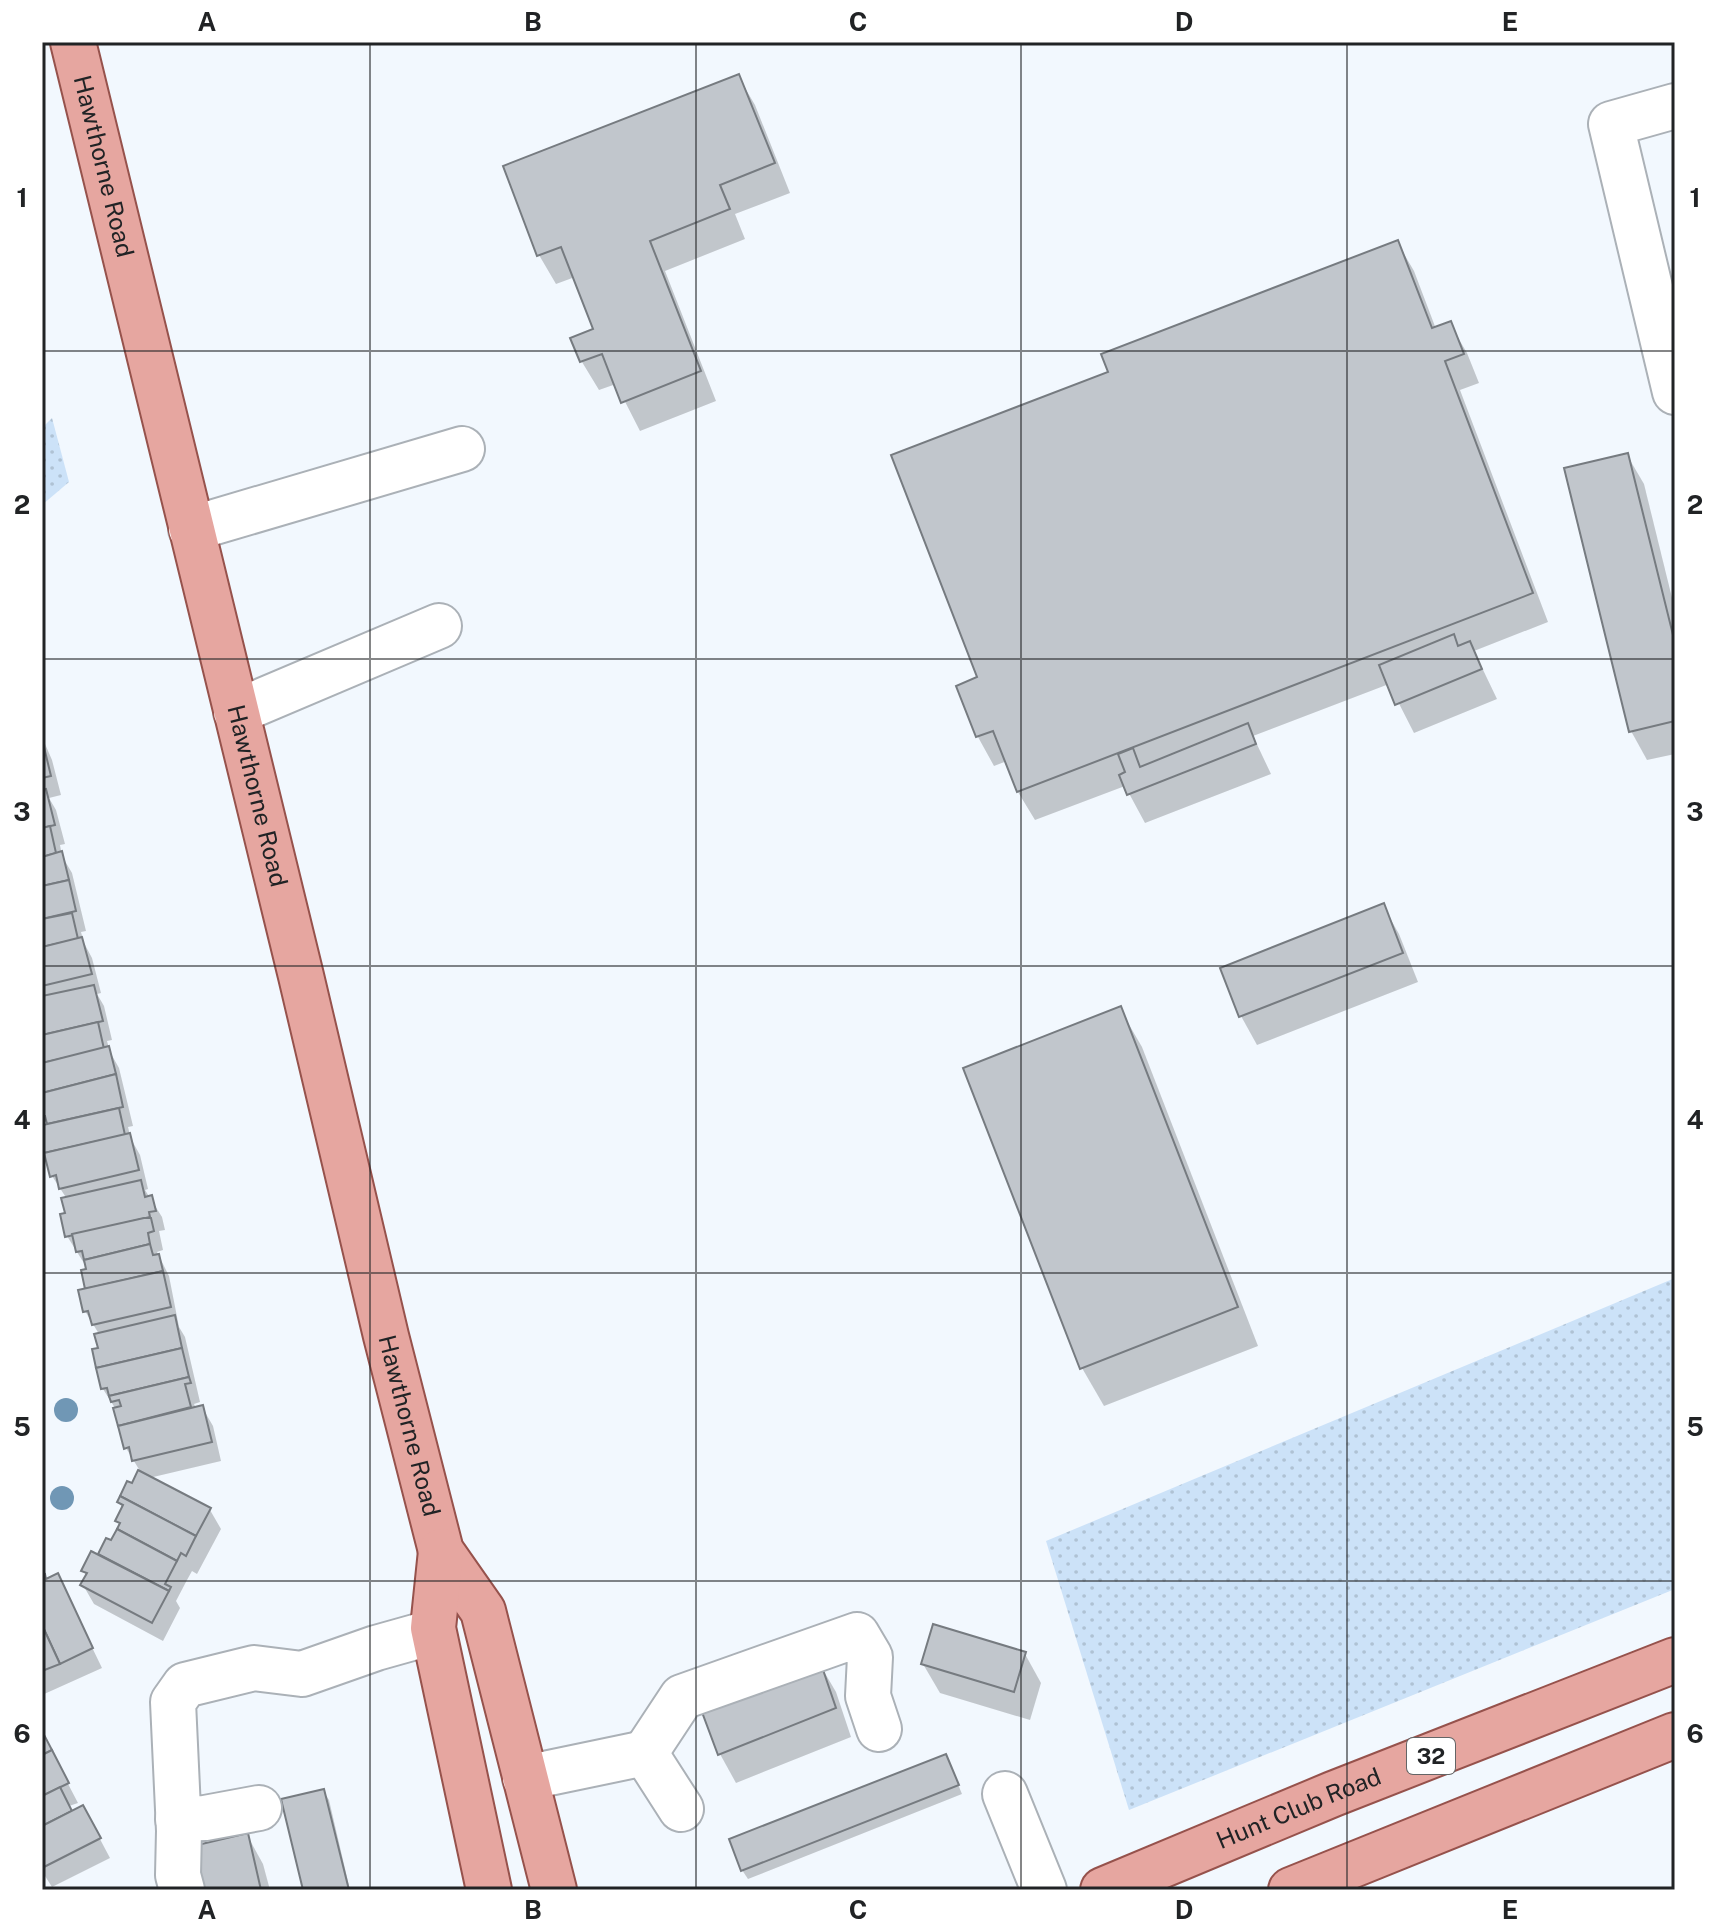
<svg xmlns="http://www.w3.org/2000/svg" width="1717" height="1932" viewBox="0 0 1717 1932" font-family="'Public Sans',sans-serif">
  <style>
    .grass { fill: url(#grass-dots) }
    .shadow { fill: #0003 }
    .building { fill: #c1c6cc; stroke: #767b80; stroke-width: 2 }
    .lines { fill: none; stroke-linecap: round; stroke-linejoin: round }
    .minor-casing { stroke: #abb1b7; stroke-width: 48 }
    .major-casing { stroke: #96524c; stroke-width: 48 }
    .minor { stroke: #fff; stroke-width: 44 }
    .major { stroke: #e6a6a0; stroke-width: 44 }
    .tree { fill: #7097b5 }
    .grid { fill: none; stroke: #212325; stroke-width: 2; stroke-opacity: 0.55 }
    .labels { text-anchor: middle; stroke-width: 6; stroke-linejoin: round; paint-order: stroke }
    .shield { fill: #fff; stroke: #646566; stroke-width: 2 }
    .shield-label { font-size: 22px; font-weight: bold; fill: #212325 }
    .street-label { font-size: 24px; fill: #212325; stroke: #fff }
    .neatline { fill: none; stroke: #212325; stroke-width: 3 }
    .grid-label { font-size: 26px; text-anchor: middle; font-weight: bold; fill: #212325 }
  </style>
  <defs>
    <pattern id="grass-dots" width="8" height="8" patternUnits="userSpaceOnUse" patternTransform="scale(2)"><rect width="8" height="8" fill="#cce2f8"/><path d="M2 2h.1M6 6h.1" fill="none" stroke="#afc2d4" stroke-width="1.8" stroke-linecap="round"/></pattern>
  </defs>
  <rect width="100%" height="100%" fill="#f2f8fe"/>
  <g class="grass">
    <path d="M52 418 69 482 42 505V428Z"/>
    <path d="M1675 1278V1589L1129 1810 1046 1541Z"/>
  </g>
  <g class="shadow">
    <path d="M738 76 755 105 790 193 735 214 745 239 665 271 716 401 640 431 616 384 599 390 582 362 573 339 596 330 575 277 556 284 539 255 506 168Z"/>
    <path d="M1397 242 1414 271 1436 329 1450 324 1467 353 1479 383 1460 390 1548 622 1474 651 1497 699 1414 733 1389 684 1253 736 1271 774 1145 823 1125 786 1035 820 1018 792 1007 761 994 766 978 737 958 687 980 678 1110 373Z"/>
    <path d="M1627 455 1644 484 1675 610V754L1647 760 1631 731Z"/>
    <path d="M42 737 52 760 61 795 49 798 56 810 65 844 60 845 62 856 72 873 86 931 81 932 84 943 92 958 101 993 97 994 104 1006 112 1040 107 1041 110 1052 119 1068 133 1126 128 1127 131 1139 140 1155 148 1189 145 1190 162 1217 165 1230 159 1231 163 1250 157 1252 169 1276 179 1327 185 1337 200 1402 194 1404 196 1408 202 1407 213 1426 221 1461 149 1478 210 1510 221 1529 197 1574 192 1571 187 1580 176 1601 180 1608 163 1641 94 1604 83 1585 87 1577 83 1570 99 1557 107 1540 112 1543 121 1526 117 1520 123 1509 119 1502 133 1485 140 1471 126 1448 115 1408 103 1389 99 1334 85 1311 87 1268 67 1236V1199L52 1176 43 1137 47 1136 48 1126 42 1116Z"/>
    <path d="M1383 906 1399 934 1418 982 1257 1045 1241 1016Z"/>
    <path d="M1120 1009 1142 1047 1258 1346 1104 1406 1082 1368Z"/>
    <path d="M57 1575 102 1668 42 1695V1577L46 1581Z"/>
    <path d="M1025 1654 1041 1683 1030 1720 940 1693 923 1664Z"/>
    <path d="M819 1663 836 1692 851 1737 736 1783 720 1754Z"/>
    <path d="M42 1734 78 1803 69 1806 73 1813 93 1826 110 1858 52 1887 45 1876 42 1877Z"/>
    <path d="M950 1765 962 1794 748 1879 742 1870Z"/>
    <path d="M323 1791 329 1800 350 1890H305Z"/>
    <path d="M247 1835 263 1864 270 1890H201Z"/>
  </g>
  <g class="building">
    <path d="M739 74 775 163 720 185 730 209 650 241 701 371 621 403 602 354 580 362 570 338 593 329 561 247 537 256 503 166Z"/>
    <path d="M1398 240 1432 328 1451 321 1464 354 1445 361 1533 593 1017 792 993 731 976 737 956 686 977 677 891 455 1108 372 1101 354Z"/>
    <path d="M1628 453 1675 643V721L1629 732 1564 468Z"/>
    <path d="M1454 634 1458 646 1470 641 1482 669 1395 705 1379 665Z"/>
    <path d="M1248 723 1256 744 1127 795 1119 775 1125 772 1118 754 1133 748 1140 767Z"/>
    <path d="M42 739 51 776 42 778Z"/>
    <path d="M46 789 55 825 42 828V790Z"/>
    <path d="M50 826 56 853 42 857V828Z"/>
    <path d="M62 851 69 880 42 886V857Z"/>
    <path d="M69 880 76 911 42 919V886Z"/>
    <path d="M1384 903 1403 953 1239 1017 1220 968Z"/>
    <path d="M72 913 78 939 42 947V919Z"/>
    <path d="M82 937 92 974 42 986V947Z"/>
    <path d="M94 985 103 1021 42 1035V996Z"/>
    <path d="M1121 1006 1238 1307 1080 1369 963 1068Z"/>
    <path d="M98 1022 104 1049 42 1063V1035Z"/>
    <path d="M109 1046 116 1074 42 1093V1063Z"/>
    <path d="M116 1074 123 1107 47 1124 45 1116H42V1093Z"/>
    <path d="M119 1108 125 1135 44 1153 43 1125Z"/>
    <path d="M130 1133 139 1170 59 1189 56 1175 50 1177 44 1153Z"/>
    <path d="M141 1180 145 1197 152 1195 156 1211 149 1212 150 1217 65 1237 60 1214 65 1213 61 1198Z"/>
    <path d="M144 1218H151L154 1231 148 1233 150 1244 84 1260 82 1251 76 1252 72 1234Z"/>
    <path d="M150 1244 153 1255 159 1254 163 1271 85 1289 81 1270 86 1269 84 1260Z"/>
    <path d="M163 1271 171 1307 92 1325 88 1311 83 1312 78 1290Z"/>
    <path d="M175 1315 182 1348 96 1368 92 1349 98 1348 94 1334Z"/>
    <path d="M182 1348 189 1377 109 1396 107 1388 101 1389 96 1368Z"/>
    <path d="M189 1377 191 1383 185 1384 191 1407 118 1426 113 1408 121 1406 119 1400 111 1402 109 1396Z"/>
    <path d="M203 1405 212 1442 132 1461 129 1447 124 1449 118 1426Z"/>
    <path d="M138 1470 211 1508 196 1536 120 1496 127 1481 132 1483Z"/>
    <path d="M120 1496 196 1536 186 1556 181 1553 177 1561 117 1529 120 1523 115 1521 123 1505 117 1502Z"/>
    <path d="M117 1529 177 1561 165 1584 171 1587 169 1591 98 1554 106 1538 111 1540Z"/>
    <path d="M91 1551 169 1591 152 1623 80 1585 87 1573 81 1571Z"/>
    <path d="M58 1573 93 1648 60 1664 42 1625V1575L45 1574 46 1579Z"/>
    <path d="M933 1624 1026 1652 1014 1692 921 1664Z"/>
    <path d="M42 1625 60 1664 42 1671Z"/>
    <path d="M820 1661 836 1708 718 1755 699 1704Z"/>
    <path d="M42 1731 52 1750 42 1755Z"/>
    <path d="M52 1750 69 1783 42 1796V1755Z"/>
    <path d="M946 1754 959 1785 741 1871 729 1839Z"/>
    <path d="M60 1787 72 1811 42 1826V1796Z"/>
    <path d="M324 1789 349 1890H303L281 1799Z"/>
    <path d="M83 1805 101 1838 42 1868V1826Z"/>
    <path d="M248 1833 261 1890H199L189 1847Z"/>
  </g>
  <g class="lines">
    <g class="minor-casing">
      <g id="minor">
        <path d="M1675 106 1611 124 1675 392"/>
        <path d="M191 529 462 449"/>
        <path d="M236 712 439 626"/>
        <path d="M645 1753 682 1697 857 1635 870 1657 868 1696 879 1729"/>
        <path d="M525 1778 645 1753 681 1809"/>
        <path d="M1005 1794 1044 1890"/>
        <path d="M178 1819 205 1818 259 1808"/>
        <path d="M182 1890 178 1875 179 1831 173 1702 185 1685 254 1668 302 1674 376 1648 433 1632"/>
      </g>
    </g>
    <g class="major-casing">
      <g id="major">
        <path id="s1" d="M73 42 301 976 386 1336 441 1551 483 1611 554 1890"/>
        <path d="M441 1551 433 1628 489 1890"/>
        <path id="s2" d="M1103 1890 1333 1794 1675 1660"/>
        <path d="M1291 1890 1675 1735"/>
      </g>
    </g>
    <use href="#minor" class="minor"/>
    <use href="#major" class="major"/>
  </g>
  <g class="tree">
    <circle cx="66" cy="1410" r="12"/>
    <circle cx="62" cy="1498" r="12"/>
  </g>
  <path class="grid" d="M370 42V1890M696 42V1890M1021 42V1890M1347 42V1890M42 351H1675M42 659H1675M42 966H1675M42 1273H1675M42 1581H1675"/>
  <g class="labels">
    <rect class="shield" x="1407" y="1738" width="48" height="36" rx="6"/>
    <g class="shield-label">
      <text x="1431" y="1764">32</text>
    </g>
    <g class="street-label">
      <text dy="8" stroke="none"><textPath href="#s1" startOffset="128">Hawthorne Road</textPath></text>
      <text dy="8" stroke="none"><textPath href="#s1" startOffset="776">Hawthorne Road</textPath></text>
      <text dy="8" stroke="none"><textPath href="#s1" startOffset="1424">Hawthorne Road</textPath></text>
      <text dy="8" stroke="none"><textPath href="#s2" startOffset="212">Hunt Club Road</textPath></text>
    </g>
  </g>
  <rect width="1717" height="1932" fill="none" stroke="#ffffff" stroke-width="88"/>
  <rect x="44" y="44" width="1629" height="1844" class="neatline"/>
  <g class="grid-label">
    <text x="207" y="31">A</text>
    <text x="533" y="31">B</text>
    <text x="858" y="31">C</text>
    <text x="1184" y="31">D</text>
    <text x="1510" y="31">E</text>
    <text x="22" y="207">1</text>
    <text x="1695" y="207">1</text>
    <text x="22" y="514">2</text>
    <text x="1695" y="514">2</text>
    <text x="22" y="821">3</text>
    <text x="1695" y="821">3</text>
    <text x="22" y="1129">4</text>
    <text x="1695" y="1129">4</text>
    <text x="22" y="1436">5</text>
    <text x="1695" y="1436">5</text>
    <text x="22" y="1743">6</text>
    <text x="1695" y="1743">6</text>
    <text x="207" y="1919">A</text>
    <text x="533" y="1919">B</text>
    <text x="858" y="1919">C</text>
    <text x="1184" y="1919">D</text>
    <text x="1510" y="1919">E</text>
  </g>
</svg>
